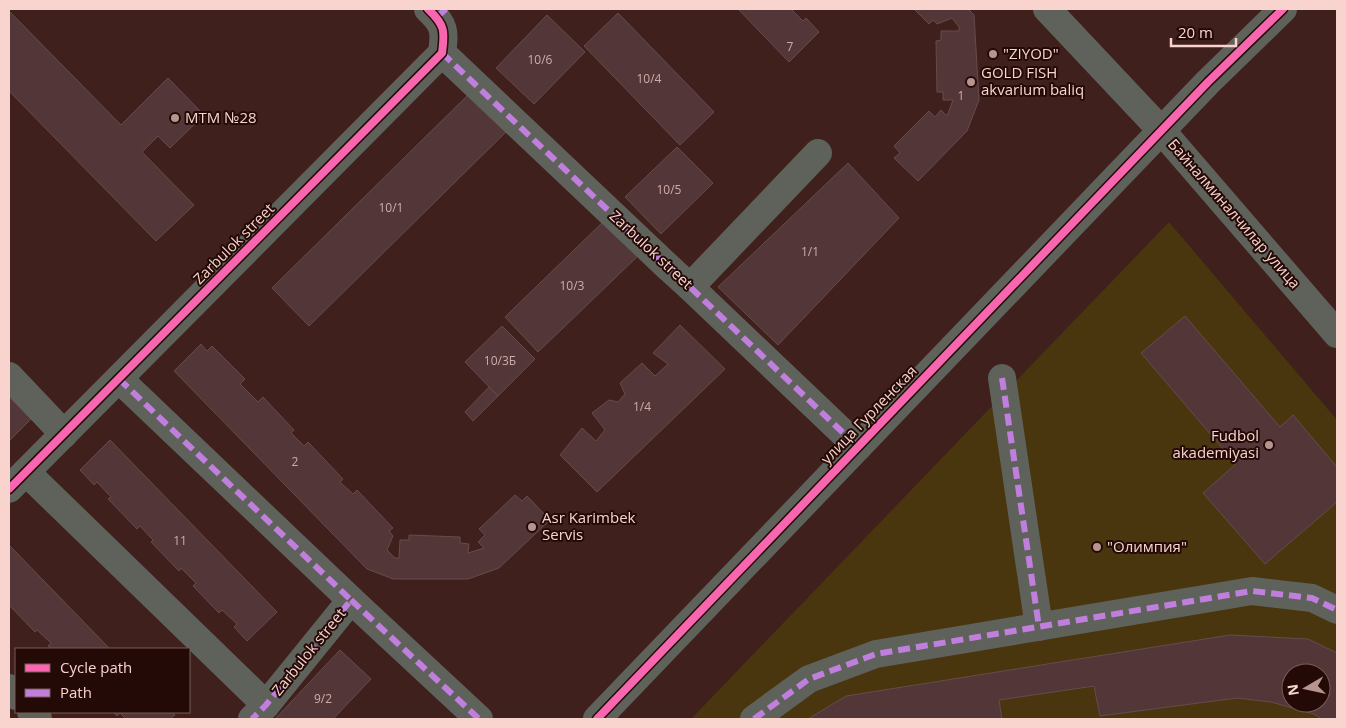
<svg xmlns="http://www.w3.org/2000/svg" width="1346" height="728" viewBox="0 0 1346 728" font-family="'Open Sans',sans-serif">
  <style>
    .green { fill: #49360f; fill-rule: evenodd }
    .building { fill: #533738; stroke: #674b4c; fill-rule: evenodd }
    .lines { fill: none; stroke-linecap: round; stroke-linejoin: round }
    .minor { stroke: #5e625b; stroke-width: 28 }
    .quiet { stroke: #c07fdc; stroke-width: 6; stroke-dasharray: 12 6; stroke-linecap: butt }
    .cycleway-casing { stroke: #230a07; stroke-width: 11 }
    .cycleway { stroke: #f766af; stroke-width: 8 }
    .poi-dot { fill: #b8948f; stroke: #230a07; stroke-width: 2 }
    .labels { text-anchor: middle; stroke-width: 4; stroke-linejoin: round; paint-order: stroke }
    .number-label { font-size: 12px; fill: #d0aca8 }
    .poi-label { font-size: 15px; fill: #f9d3cd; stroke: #230a07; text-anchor: start }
    .street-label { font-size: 15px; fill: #f9d3cd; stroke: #230a07 }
  </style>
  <rect width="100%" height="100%" fill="#3f201d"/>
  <path class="green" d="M1169 222 1337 420V719H691ZM1291 673H1321V703H1291Z"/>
  <g class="building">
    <path d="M738 9H791L803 21 806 18 819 32 789 62Z"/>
    <path d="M914 9H968L974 15 979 100 967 131 918 181 894 158 900 153 894 146 929 111 935 117 941 110 947 116 953 100H943V92H937L936 41 941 40V31H959V27L952 18 937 24 933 20 929 24Z"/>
    <path d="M9 11 121 125 168 78 204 115 170 148 158 136 142 152 194 205 156 241 9 91Z"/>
    <path d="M618 13 714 112 680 145 584 46Z"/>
    <path d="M547 15 585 52 534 104 496 68Z"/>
    <path d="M474 89 511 127 309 326 272 288Z"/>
    <path d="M677 147 713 183 661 234 625 197Z"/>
    <path d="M848 163 899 218 778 345 718 287Z"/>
    <path d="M606 219 640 254 538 352 505 317Z"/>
    <path d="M1185 316 1280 427 1293 415 1337 467V502L1265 564 1203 493 1236 464 1141 353Z"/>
    <path d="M680 325 725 369 597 492 560 455 582 428 596 441 605 430 592 413 609 400 618 402 625 394 620 383 642 363 655 376 668 364 653 353Z"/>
    <path d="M502 326 535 359 498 396 465 362Z"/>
    <path d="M201 344 207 351 212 346 245 379 240 384 258 402 263 397 294 430 291 433 304 446 308 442 343 479 340 482 353 494 357 490 393 528 389 531 393 536 387 550 395 558H399L400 540H409V535L460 537V543L469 544 468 553 484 548 478 542 485 535 479 529 515 495 522 501 527 496 550 520 499 568 468 579H393L367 569 174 371Z"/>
    <path d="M489 387 498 396 473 421 465 412Z"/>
    <path d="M9 397 31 419 9 441Z"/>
    <path d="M110 440 277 612 247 641 234 627 237 624 222 610 219 613 193 586 196 583 181 568 179 571 151 542 153 540 140 526 137 529 108 499 111 497 97 482 94 485 80 470Z"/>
    <path d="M9 545 110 649H52L48 646 51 643 37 630 35 632 9 605Z"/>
    <path d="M1230 635 1308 639 1337 653V719H1322L1314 714 1271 702 1237 698 1100 716 1094 686 999 700 1002 719H808L846 696ZM1291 673H1321V703H1291Z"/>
    <path d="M340 650 371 679 333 719H275Z"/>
    <path d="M113 712H172L175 715 170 719H126L120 713 117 716Z"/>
  </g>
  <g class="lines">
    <g class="minor">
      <path d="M1047 9 1161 130 1337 334"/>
      <path d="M442 53 667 266 690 287 858 447"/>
      <path d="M690 287 818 153"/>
      <path d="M9 376 64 434"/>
      <path d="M1002 378 1039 627"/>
      <path d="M119 379 351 600 266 705 252 719"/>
      <path d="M26 472 266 705"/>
      <path d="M9 489 442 53C445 31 445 25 428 9"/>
      <path d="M351 600 479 719"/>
      <path d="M9 688 16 696"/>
      <path d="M31 712 38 719"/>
      <path d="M597 719 1208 82 1283 9"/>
      <path d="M754 719 809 679 876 654 1252 591 1312 598 1337 610"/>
    </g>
    <g class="quiet">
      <path d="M437 17 446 9"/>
      <path d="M442 53 667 266 690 287 858 447"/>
      <path d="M1002 378 1039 627"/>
      <path d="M119 379 351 600 266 705 252 719"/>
      <path d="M351 600 479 719"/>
      <path d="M754 719 809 679 876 654 1252 591 1312 598 1337 610"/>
    </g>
    <g class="cycleway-casing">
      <g id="cycleway">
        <path d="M9 489 442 53C445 31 445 25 428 9"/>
        <path d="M597 719 1208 82 1283 9"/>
      </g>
    </g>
    <use href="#cycleway" class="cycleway"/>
  </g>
  <g class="poi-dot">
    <circle cx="993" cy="54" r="5"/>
    <circle cx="971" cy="82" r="5"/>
    <circle cx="175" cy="118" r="5"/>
    <circle cx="1269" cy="445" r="5"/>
    <circle cx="532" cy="527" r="5"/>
    <circle cx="1097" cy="547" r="5"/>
  </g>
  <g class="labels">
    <g class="number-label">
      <text x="790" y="51">7</text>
      <text x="540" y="64">10/6</text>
      <text x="649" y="83">10/4</text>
      <text x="961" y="100">1</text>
      <text x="669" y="194">10/5</text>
      <text x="391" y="212">10/1</text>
      <text x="810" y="256">1/1</text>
      <text x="572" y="290">10/3</text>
      <text x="500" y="365">10/3Б</text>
      <text x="642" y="411">1/4</text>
      <text x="295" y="466">2</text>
      <text x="180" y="545">11</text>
      <text x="323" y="703">9/2</text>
    </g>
    <g class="poi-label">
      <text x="1003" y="59">"ZIYOD"</text>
      <text x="981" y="78">GOLD FISH<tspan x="981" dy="17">akvarium baliq</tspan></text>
      <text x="185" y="123">MTM №28</text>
      <text x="1259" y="441" text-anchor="end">Fudbol<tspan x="1259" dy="17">akademiyasi</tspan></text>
      <text x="542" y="523">Asr Karimbek<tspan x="542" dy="17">Servis</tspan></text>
      <text x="1107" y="552">"Олимпия"</text>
    </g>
    <g class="street-label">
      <text transform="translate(1234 214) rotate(49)" y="5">Байналминалчилар улица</text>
      <text transform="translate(234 244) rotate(-45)" y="5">Zarbulok street</text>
      <text transform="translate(651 250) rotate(43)" y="5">Zarbulok street</text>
      <text transform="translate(869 415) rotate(-46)" y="5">улица Гурленская</text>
      <text transform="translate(309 652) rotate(-51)" y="5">Zarbulok street</text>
    </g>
  </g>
  <rect width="1346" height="728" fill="none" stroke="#f9d3cd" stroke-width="20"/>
  <rect x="15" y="648" width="175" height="65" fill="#230a07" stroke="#795a56"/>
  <rect x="25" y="664" width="25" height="8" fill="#f766af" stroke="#795a56"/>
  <text x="60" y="673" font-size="15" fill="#f9d3cd">Cycle path</text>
  <rect x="25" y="689" width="25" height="8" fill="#c07fdc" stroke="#795a56"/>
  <text x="60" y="698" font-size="15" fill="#f9d3cd">Path</text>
  <g transform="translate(1306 688) rotate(261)"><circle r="24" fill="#230a07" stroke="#795a56"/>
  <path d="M0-4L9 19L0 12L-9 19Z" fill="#b8948f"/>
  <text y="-8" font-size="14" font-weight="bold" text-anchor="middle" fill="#f9d3cd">N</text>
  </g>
  <path d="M1171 38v8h65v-8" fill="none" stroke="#f9d3cd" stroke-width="2.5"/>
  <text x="1178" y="38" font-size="15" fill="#f9d3cd" stroke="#230a07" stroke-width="4" paint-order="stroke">20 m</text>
</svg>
